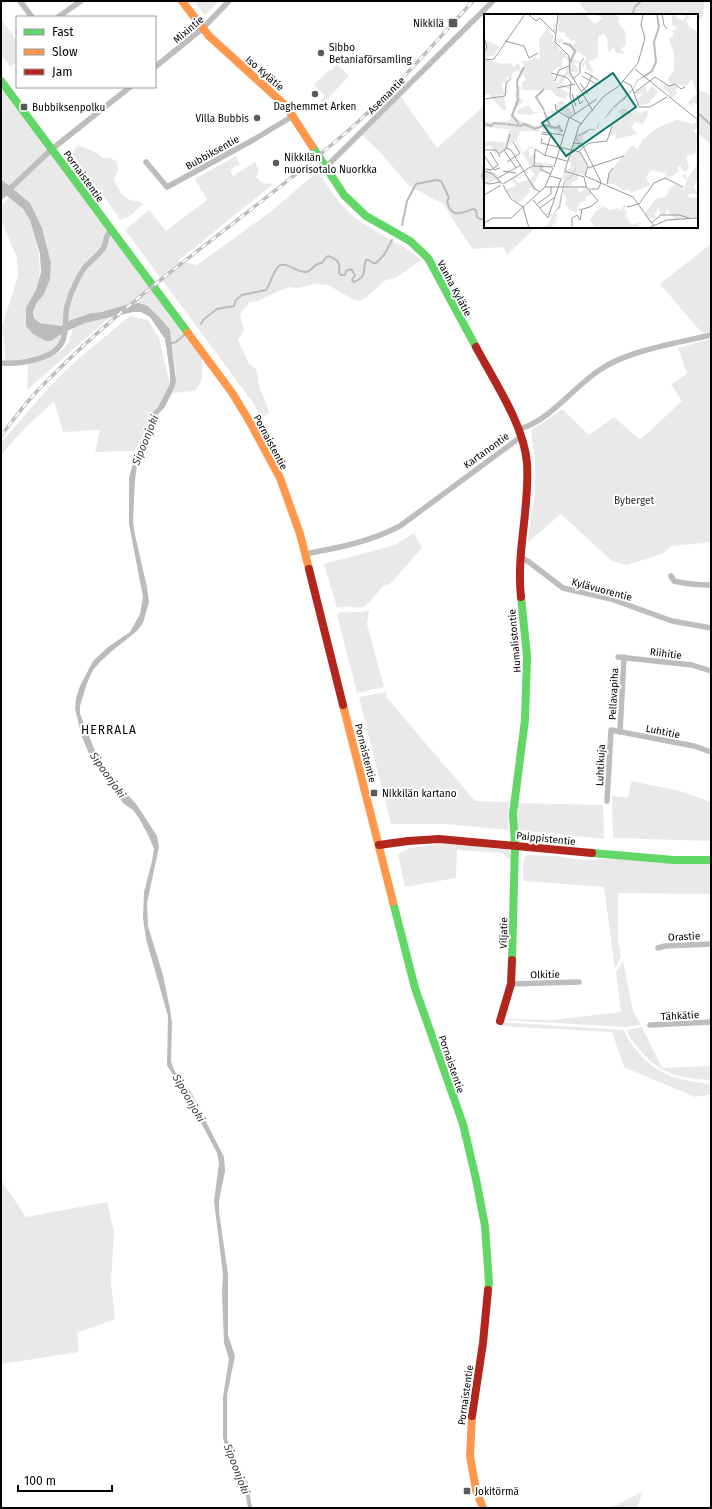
<svg xmlns="http://www.w3.org/2000/svg" width="712" height="1509" viewBox="0 0 712 1509" font-family="'Fira Sans',sans-serif">
  <style>
    .green { fill: #e9e9e9 }
    .water { fill: #bbb }
    .lines { fill: none; stroke-linecap: round; stroke-linejoin: round }
    .stream { stroke: #bbb; stroke-width: 2 }
    .street { stroke: #bdbdbd; stroke-width: 5.5 }
    .fast { stroke: #63d668; stroke-width: 8 }
    .slow { stroke: #ff974d; stroke-width: 8 }
    .jam { stroke: #b3261e; stroke-width: 8 }
    .rail-casing { stroke: #bdbdbd; stroke-width: 3.5 }
    .rail { stroke: #fff; stroke-width: 2; stroke-dasharray: 6; stroke-linecap: butt }
    .poi-dot { fill: #595959; stroke: #fff; stroke-width: 1.5 }
    .labels { text-anchor: middle; stroke-width: 4; stroke-linejoin: round; paint-order: stroke }
    .poi-label { font-size: 10px; fill: #000; stroke: #fff; text-anchor: start }
    .street-label { font-size: 10px; fill: #000; stroke: #fff }
    .park-label { font-size: 10px; fill: #2e2e2e; stroke: #fff }
    .water-label { font-size: 11px; font-style: italic; fill: #3f3f3f; stroke: #fff }
    .quarter-label { font-size: 12px; letter-spacing: 1px; fill: #000; stroke: #fff }
    .inset-river { fill: none; stroke: #bbb; stroke-width: 2 }
    .inset-road { fill: none; stroke: #999; stroke-width: 1 }
    .view { fill: #0f766e; fill-opacity: 0.15; stroke: #0f766e; stroke-width: 2 }
    .inset-edge { fill: none; stroke: #000; stroke-width: 2 }
  </style>
  <rect width="100%" height="100%" fill="#fff"/>
  <g class="green">
    <path d="M194 1H219L205 15Z"/>
    <path d="M578 1H705L702 18 697 21V15H588Z"/>
    <path d="M1 19 17 41V62L10 67 1 55Z"/>
    <path d="M337 64 349 76 323 104 320 101 325 96 314 85 329 70 331 71Z"/>
    <path d="M1 81 202 354V379L195 391 172 393 176 373 170 331 162 320 148 306 139 303 125 305 102 312 91 313 71 320 61 326 40 323 34 317C33 310 34 305 40 300L51 263 42 228 10 186 1 179Z"/>
    <path d="M697 89 707 93 711 97V144L697 133Z"/>
    <path d="M399 94 437 148 485 105V227H536L507 255 503 247 472 249 443 204 409 186 380 152 360 133Z"/>
    <path d="M78 145 97 153 103 158H110L117 161 118 170 114 179C117 187 122 197 130 200 136 202 137 199 143 204L130 216 121 220 72 154Z"/>
    <path d="M236 156 240 164 230 170 233 176 255 162 259 169 256 177 262 183 273 184 178 261 197 265 273 210 318 171C330 190 342 209 361 222 381 235 403 244 421 260L397 277 384 281 368 296 360 301 354 300 328 285 316 284 297 288 288 287 257 301 250 302 242 311 240 315 244 330 238 340 249 364 256 369 258 377 259 387 265 400 269 413 261 418 254 404 217 354 125 230 149 210 166 231 207 200 195 179Z"/>
    <path d="M9 198C17 204 26 211 30 220 33 225 34 232 35 238 42 264 43 286 26 308L51 341 63 333V341L46 356 6 363 2 326 18 276 17 258 1 220V206Z"/>
    <path d="M711 244V331L702 333 660 284Z"/>
    <path d="M130 316 148 320 159 338 170 384 158 407 153 412 147 429 134 451 95 452 100 430 63 432 54 401 24 429 1 455V443L49 387 78 359Z"/>
    <path d="M110 317 27 390 28 365C40 361 60 356 67 344 70 340 71 334 73 329L85 323Z"/>
    <path d="M710 339 711 542 672 546 662 554 627 565 612 561 561 514 527 543 535 494V463L531 430 546 421 562 409 589 435 614 417 640 440 682 401 671 384 687 374 678 348Z"/>
    <path d="M414 533 422 548 390 584 384 585C379 590 369 605 363 607 354 609 345 605 337 608L324 564 395 545Z"/>
    <path d="M369 610 367 624 384 687 357 693 337 614C347 609 359 615 369 610Z"/>
    <path d="M386 692 387 698 475 801 509 802 508 830 445 824H391L359 697Z"/>
    <path d="M631 781 680 791 711 802V841L613 838 612 796 628 798Z"/>
    <path d="M518 803 603 805 604 839 518 830Z"/>
    <path d="M439 844 473 846 508 850 511 854V861L502 853 457 850 456 878 405 887 398 854 410 848Z"/>
    <path d="M529 855 557 856 574 859 594 860 616 858 711 863V894L618 893V941L621 956 615 969 604 887 523 881V861L526 856Z"/>
    <path d="M623 961 633 1011 641 1025 625 1027 505 1020 506 1019 552 1020 621 1012 616 972Z"/>
    <path d="M500 1022 624 1030C627 1039 633 1046 639 1053 659 1077 680 1080 710 1084L711 1094 695 1097 624 1067 612 1032 500 1026Z"/>
    <path d="M642 1027 662 1068 711 1066V1080C680 1078 661 1075 640 1050 634 1044 629 1038 627 1030Z"/>
    <path d="M1 1180 26 1217 107 1202 114 1232 111 1282 115 1319 77 1333 79 1352 1 1364Z"/>
    <path d="M643 1491 637 1508H605L617 1505Z"/>
  </g>
  <path class="water" d="M1 179 30 203 42 228 51 263 50 279 44 294 36 304 33 312 34 318 40 323 61 326 71 320 91 313 102 312 125 305 139 303 148 306 162 320 170 330 176 382 172 393 164 408 158 414 138 458 135 480 133 521 135 535 147 587 149 602 143 623 137 631 112 651 100 662 93 670 87 683 80 706V714L95 751 110 775 137 805 157 836 159 847 147 903 148 926 163 975 170 1009 172 1023 171 1061 174 1070 192 1094 224 1157 225 1171 219 1201V1212L228 1274V1335L235 1356 227 1395V1438L230 1450 248 1483 252 1508H248L245 1490 225 1447 223 1437V1397L229 1359 224 1343 222 1293 223 1274 214 1201 219 1163 217 1153 198 1117 167 1065 168 1016 146 939 143 918 144 892 152 861 154 849 149 837 139 818 133 810 124 804 112 789 90 756 82 737 75 709 76 698 80 686 93 661 108 647 130 632 140 614 143 597 129 524V478L135 455 153 412 158 407 170 384V373L165 339 150 317 141 312H133L85 323 63 333 51 341H46L33 334 26 326V308L36 290 41 272 40 254 30 220 23 209 1 191Z"/>
  <g class="lines">
    <g class="stream">
      <path d="M632 15 635 7 641 1"/>
      <path d="M697 112 711 125"/>
      <path d="M485 166 482 176 485 182"/>
      <path d="M402 225 407 201 416 184 436 180 441 181C444 186 446 192 449 198L447 201C451 219 461 213 473 209L476 210 477 217 480 219H485"/>
      <path d="M201 324 204 319 217 309 234 306 236 300 242 295 266 290C270 285 274 269 279 266 287 261 297 273 306 272 311 271 312 267 316 265 318 263 319 264 322 263 324 260 325 258 328 256 337 259 341 262 339 273L341 275H345L346 271 351 269 355 275 352 280 354 282C368 276 362 271 366 260H369L373 263H376L384 255 392 240"/>
      <path d="M168 344 176 342 184 335"/>
    </g>
    <g class="street">
      <path d="M20 1 32 17"/>
      <path d="M58 17 81 1"/>
      <path d="M155 67 203 28 229 1"/>
      <path d="M146 162 167 187 253 140 293 116"/>
      <path d="M326 167 493 1"/>
      <path d="M1 197 52 149 130 87"/>
      <path d="M1 363C20 364 60 360 64 336 67 326 64 313 68 303 72 290 77 278 85 267 91 261 100 254 104 247 107 240 104 237 111 231"/>
      <path d="M520 429C553 418 572 388 601 369 630 350 677 343 711 335"/>
      <path d="M305 554C337 548 370 542 400 526L522 436"/>
      <path d="M520 557 529 562 563 588 611 599 672 621 711 628"/>
      <path d="M671 576 674 581C686 584 698 585 711 585"/>
      <path d="M618 657 692 665 711 671"/>
      <path d="M620 732 624 657"/>
      <path d="M607 801 611 730 694 746 711 752"/>
      <path d="M658 948 665 946 711 944"/>
      <path d="M511 984 579 982"/>
      <path d="M650 1025 711 1022"/>
    </g>
    <g class="fast">
      <path d="M1 81 188 333"/>
      <path d="M312 146 344 195 366 216 410 241 428 258 476 347"/>
      <path d="M592 853 674 860H711"/>
      <path d="M393 902 415 988 463 1124 476 1179 485 1226 489 1283 488 1290"/>
      <path d="M512 960 515 845 513 814 525 720 527 656 521 597"/>
    </g>
    <g class="slow">
      <path d="M182 1 209 36 286 106 312 146"/>
      <path d="M188 333 233 394 251 424 280 478 300 534 309 569"/>
      <path d="M343 705 393 902"/>
      <path d="M472 1416 470 1456 476 1490 483 1508"/>
    </g>
    <g class="jam">
      <path d="M476 347C494 381 524 425 527 463 530 508 516 552 521 597"/>
      <path d="M309 569 343 705"/>
      <path d="M379 845 408 841 439 839 592 853"/>
      <path d="M500 1021 511 984 512 960"/>
      <path d="M472 1416 483 1343 488 1290"/>
    </g>
    <g class="rail-casing">
      <path id="rail" d="M1 436C16 416 31 396 49 379 140 286 252 215 350 129 394 90 433 45 473 1"/>
    </g>
    <use href="#rail" class="rail"/>
  </g>
  <g class="poi-dot">
    <rect x="448" y="18" width="10" height="10" rx="2"/>
    <circle cx="321" cy="53" r="4"/>
    <circle cx="315" cy="94" r="4"/>
    <rect x="20" y="103" width="8" height="8" rx="2"/>
    <circle cx="257" cy="118" r="4"/>
    <circle cx="276" cy="163" r="4"/>
    <rect x="370" y="789" width="8" height="8" rx="2"/>
    <rect x="463" y="1487" width="8" height="8" rx="2"/>
  </g>
  <g class="labels">
    <g class="poi-label">
      <text x="444" y="27" text-anchor="end">Nikkilä</text>
      <text x="329" y="51">Sibbo<tspan x="329" dy="12">Betaniaförsamling</tspan></text>
      <text x="315" y="110" text-anchor="middle">Daghemmet Arken</text>
      <text x="32" y="111">Bubbiksenpolku</text>
      <text x="249" y="122" text-anchor="end">Villa Bubbis</text>
      <text x="284" y="161">Nikkilän<tspan x="284" dy="12">nuorisotalo Nuorkka</tspan></text>
      <text x="382" y="797">Nikkilän kartano</text>
      <text x="475" y="1495">Jokitörmä</text>
    </g>
    <g class="street-label">
      <text transform="translate(188 29) rotate(-40)" y="4">Mixintie</text>
      <text transform="translate(265 73) rotate(41)" y="4">Iso Kylätie</text>
      <text transform="translate(386 95) rotate(-45)" y="4">Asemantie</text>
      <text transform="translate(212 152) rotate(-29)" y="4">Bubbiksentie</text>
      <text transform="translate(84 176) rotate(54)" y="4">Pornaistentie</text>
      <text transform="translate(455 288) rotate(62)" y="4">Vanha Kylätie</text>
      <text transform="translate(271 442) rotate(62)" y="4">Pornaistentie</text>
      <text transform="translate(486 450) rotate(-36)" y="4">Kartanontie</text>
      <text transform="translate(602 589) rotate(15)" y="4">Kylävuorentie</text>
      <text transform="translate(514 641) rotate(-95)" y="4">Humalistontie</text>
      <text transform="translate(666 653) rotate(7)" y="4">Riihitie</text>
      <text transform="translate(613 694) rotate(-87)" y="4">Pellavapiha</text>
      <text transform="translate(663 731) rotate(11)" y="4">Luhtitie</text>
      <text transform="translate(366 753) rotate(76)" y="4">Pornaistentie</text>
      <text transform="translate(600 765) rotate(-87)" y="4">Luhtikuja</text>
      <text transform="translate(546 838) rotate(6)" y="4">Paippistentie</text>
      <text transform="translate(503 933) rotate(-89)" y="4">Viljatie</text>
      <text transform="translate(684 936) rotate(-3)" y="4">Orastie</text>
      <text transform="translate(545 974) rotate(-1)" y="4">Olkitie</text>
      <text transform="translate(680 1015) rotate(-3)" y="4">Tähkätie</text>
      <text transform="translate(452 1064) rotate(71)" y="4">Pornaistentie</text>
      <text transform="translate(465 1395) rotate(-82)" y="4">Pornaistentie</text>
    </g>
    <g class="park-label">
      <text x="634" y="504">Byberget</text>
    </g>
    <g class="water-label">
      <text transform="translate(145 440) rotate(-68)" y="4">Sipoonjoki</text>
      <text transform="translate(108 775) rotate(55)" y="4">Sipoonjoki</text>
      <text transform="translate(189 1098) rotate(60)" y="4">Sipoonjoki</text>
      <text transform="translate(237 1469) rotate(69)" y="4">Sipoonjoki</text>
    </g>
    <g class="quarter-label">
      <text x="109" y="734">HERRALA</text>
    </g>
  </g>
  <g transform="translate(484 14)">
    <rect width="214" height="214" fill="#fff"/>
    <path d="M74 0H101L111 10 119 4 111 0H130L136 4 134 8 141 17 142 30 137 35 141 40 132 39 130 34 124 38 123 23 119 20 114 23V43L104 48 110 58 102 56V48L99 54H97L99 53 97 49H99L103 44 94 38 92 40 89 45 96 48H91L90 51 94 53V58H87L92 66 91 67 83 61 78 69 83 73 86 72V75L72 72 85 79 81 85 72 82 67 76H39L37 69 42 66 38 58V62L34 66 33 70 37 73 35 84 40 86 32 95 30 102 38 108 55 112 59 109 65 110 61 97 67 111 72 113 77 110 76 121 73 120 74 117 63 114V118L57 114 55 118 0 113V107L14 109 26 106 32 85 30 81 33 77V68L38 60 34 57 29 58 27 64 21 63 24 67 22 70 19 68 18 71 20 80 11 82V84H16L21 81 22 76 24 77 20 83 22 96H18L5 80 0 81V25L16 33 11 38 12 41 5 42 4 46 18 50 27 49 30 54 32 50 35 49 37 57 40 52 38 47H45L51 42 53 46 56 44 55 25 65 12V17L70 22 68 26 71 28 76 24 79 25 78 29 72 28 76 37 82 39V43L85 42 88 44 91 37 87 36 92 26 88 27 81 22V19L71 16V19L69 17V11L73 8 71 15H74ZM79 43 86 47 81 59 73 69 67 59 75 52 77 55ZM188 0 199 7 203 0 206 5H202L205 13 214 18V90L208 89 210 95 204 88 213 80 208 65 202 72 192 70 194 73 191 77 194 79 187 84 183 76 179 75 181 69 187 72 184 65 190 56V39L185 25 190 21 188 17 193 14 188 11ZM162 72 163 79 168 72 174 78 165 89 154 92 153 85 159 80H151V78ZM78 86 90 100 84 103 78 97 74 98 73 102 67 99V96L74 98 71 91ZM45 91 49 98H58L45 101 34 100V96ZM139 94 149 99 153 96 156 99 163 96 164 101 159 110 150 108 149 112 146 111 153 120 132 125 131 120 125 122 130 107H135L138 101 134 98ZM193 106 209 110 214 106V114L210 116 211 119 214 118 212 138 214 142 209 138V142L205 141 202 143 205 153 202 158 197 155 196 151 193 154 195 157 187 163 181 164 182 159 167 156 162 163 166 171 146 179 145 175 139 177 131 170H123L125 159 148 131 154 135 158 126 175 113ZM25 115 48 118 37 117 32 127 40 139 45 132 49 133V135L45 133V144L50 139 52 140 51 147 53 148 70 151 69 153 60 151 61 157 57 156 49 171 47 164 51 160 45 154 53 151H46L31 127 27 129 28 132 23 130 22 135 15 140 12 138V141L7 132H0V127L22 128ZM93 120 98 121 99 126 106 128 98 127 92 125 99 128 90 135 95 137 104 152 101 161 95 160 92 167 88 168V174L86 170 85 174H78L82 165H77L81 155H86L87 149 83 147ZM214 150V165L209 174 212 175 214 181 210 179 203 181 207 184 214 183V204L190 205 183 195 181 201H177L174 192 173 198 170 199 172 203 169 206 167 204 164 206 161 200 171 185 181 183 185 178 184 176 191 170 200 174 203 166 197 162 202 160 203 165ZM0 154 9 155 7 157 12 159 17 168 15 170 12 166 8 167 4 171 0 170 3 167 0 165ZM33 162 39 164H31L34 169 46 165 52 176 50 179 48 174H44L47 177 34 190 22 176 32 171 28 166 24 167ZM103 173 109 180 102 183 101 181 102 187 96 188 92 199 83 194 81 188 83 187 78 176V183L76 194 71 198 74 202 73 209 67 214 72 209 73 204 72 201 71 209 66 214H58L65 210 67 201H61L68 192 66 200H69L74 193 69 190 75 192 73 188 75 189 77 180 78 183V175L93 174 96 179ZM142 191 140 196H143L142 201 140 202 143 203 147 211 156 208 158 212 156 209 154 214 160 212 154 214H131L129 211V214H117L111 213 106 207 111 198 119 192 125 196 134 194 137 197 139 192Z" fill="#e9e9e9" fill-rule="evenodd"/>
    <path d="M163 60 161 63 154 66 149 76 141 85 138 87 131 93 129 94 126 99 120 105 116 107 114 113 112 115 109 116H105L102 119 100 120 92 123 96 130 91 133 89 142 92 155 87 164 81 166 76 193 70 199 73 203 72 209 66 214 72 209 73 203 70 199 75 192 80 166 87 163 92 154 89 142 91 133 95 130 91 123 105 115H112L116 107 120 105 128 94 149 75 153 66Z" fill="#bbb"/>
    <path class="inset-river" d="M79 29 86 31 91 37 86 49M161 62 168 57 172 48 170 28 175 13 173 0M60 96 52 83 60 75M60 97 66 112M0 110 7 112 10 109 22 110M23 110 37 112 40 110 51 115 60 111 72 114 75 112 77 117 79 116M35 110 28 101 34 86 33 67 40 53"/>
    <path class="inset-road" d="M44 0 52 7 56 4 71 19M74 0 71 28 85 42 86 59 109 97M178 0 180 11 183 15M0 24 3 33 0 39M21 27 40 32 45 44 54 39M0 46 10 45 41 0M151 55 214 106M101 58 114 66M67 59 82 63 87 68 86 82 91 100M98 62 112 70M89 65 96 59V49L100 44M71 67 75 56 85 52M138 67 147 71 155 93H166L183 83M96 69 104 80M73 74 91 70M97 78 103 72 108 61M150 79 171 63 185 72 191 70 197 75 201 73M88 80 92 92M93 81 96 90 99 87M0 85 21 82 22 70 27 64M71 90 72 96 85 104M85 103 98 110M58 118 79 121M57 120 67 121 61 141M58 124 57 129 96 138 104 152 101 162M89 129 98 130 117 168M22 135 26 120M0 136H12L16 143M20 136 32 154M95 137 105 129 123 127 128 112M15 140 23 134 27 136 50 174 56 178M0 141 10 156 16 154M23 148 36 139 29 128M57 151V156L67 160M50 152 51 135 60 141 83 147M70 153 85 104 113 85M104 154 140 142M2 155 7 156 14 151 6 138M81 156 95 112 120 82 135 72 154 49 161 24 157 11 159 0M0 157 9 160 18 170M19 157 32 159M80 157 100 163M101 162 149 183 169 211M14 164 37 151M0 168 5 170 17 168M19 170 48 152 69 153M123 170 125 159 129 154M19 171 27 185 39 193 45 214M61 173 69 154M106 175H114L117 169 114 168M0 181 17 171M49 186 64 204 77 165 66 162M53 190 67 180V172M143 193 155 190 170 169 181 164 199 173M56 194 71 183M95 196 106 193 114 187 102 172 100 163M0 209 9 204H27L61 173H103M167 209 177 201H195L205 204M88 214V204L93 201 96 206 98 196M164 214 183 206 214 204"/>
    <path class="view" d="M129 59 152 93 82 142 58 109Z"/>
    <rect width="214" height="214" class="inset-edge"/>
  </g>
  <rect width="712" height="1509" fill="none" stroke="#000000" stroke-width="4"/>
  <rect x="16" y="16" width="140" height="72" fill="#ffffff" stroke="#999999"/>
  <rect x="24" y="29" width="20" height="6" fill="#63d668" stroke="#999999"/>
  <text x="52" y="36" font-size="12" fill="#000000">Fast</text>
  <rect x="24" y="49" width="20" height="6" fill="#ff974d" stroke="#999999"/>
  <text x="52" y="56" font-size="12" fill="#000000">Slow</text>
  <rect x="24" y="69" width="20" height="6" fill="#b3261e" stroke="#999999"/>
  <text x="52" y="76" font-size="12" fill="#000000">Jam</text>
  <path d="M18 1485v6h94v-6" fill="none" stroke="#000000" stroke-width="2"/>
  <text x="24" y="1485" font-size="12" fill="#000000" stroke="#ffffff" stroke-width="3" paint-order="stroke">100 m</text>
</svg>
